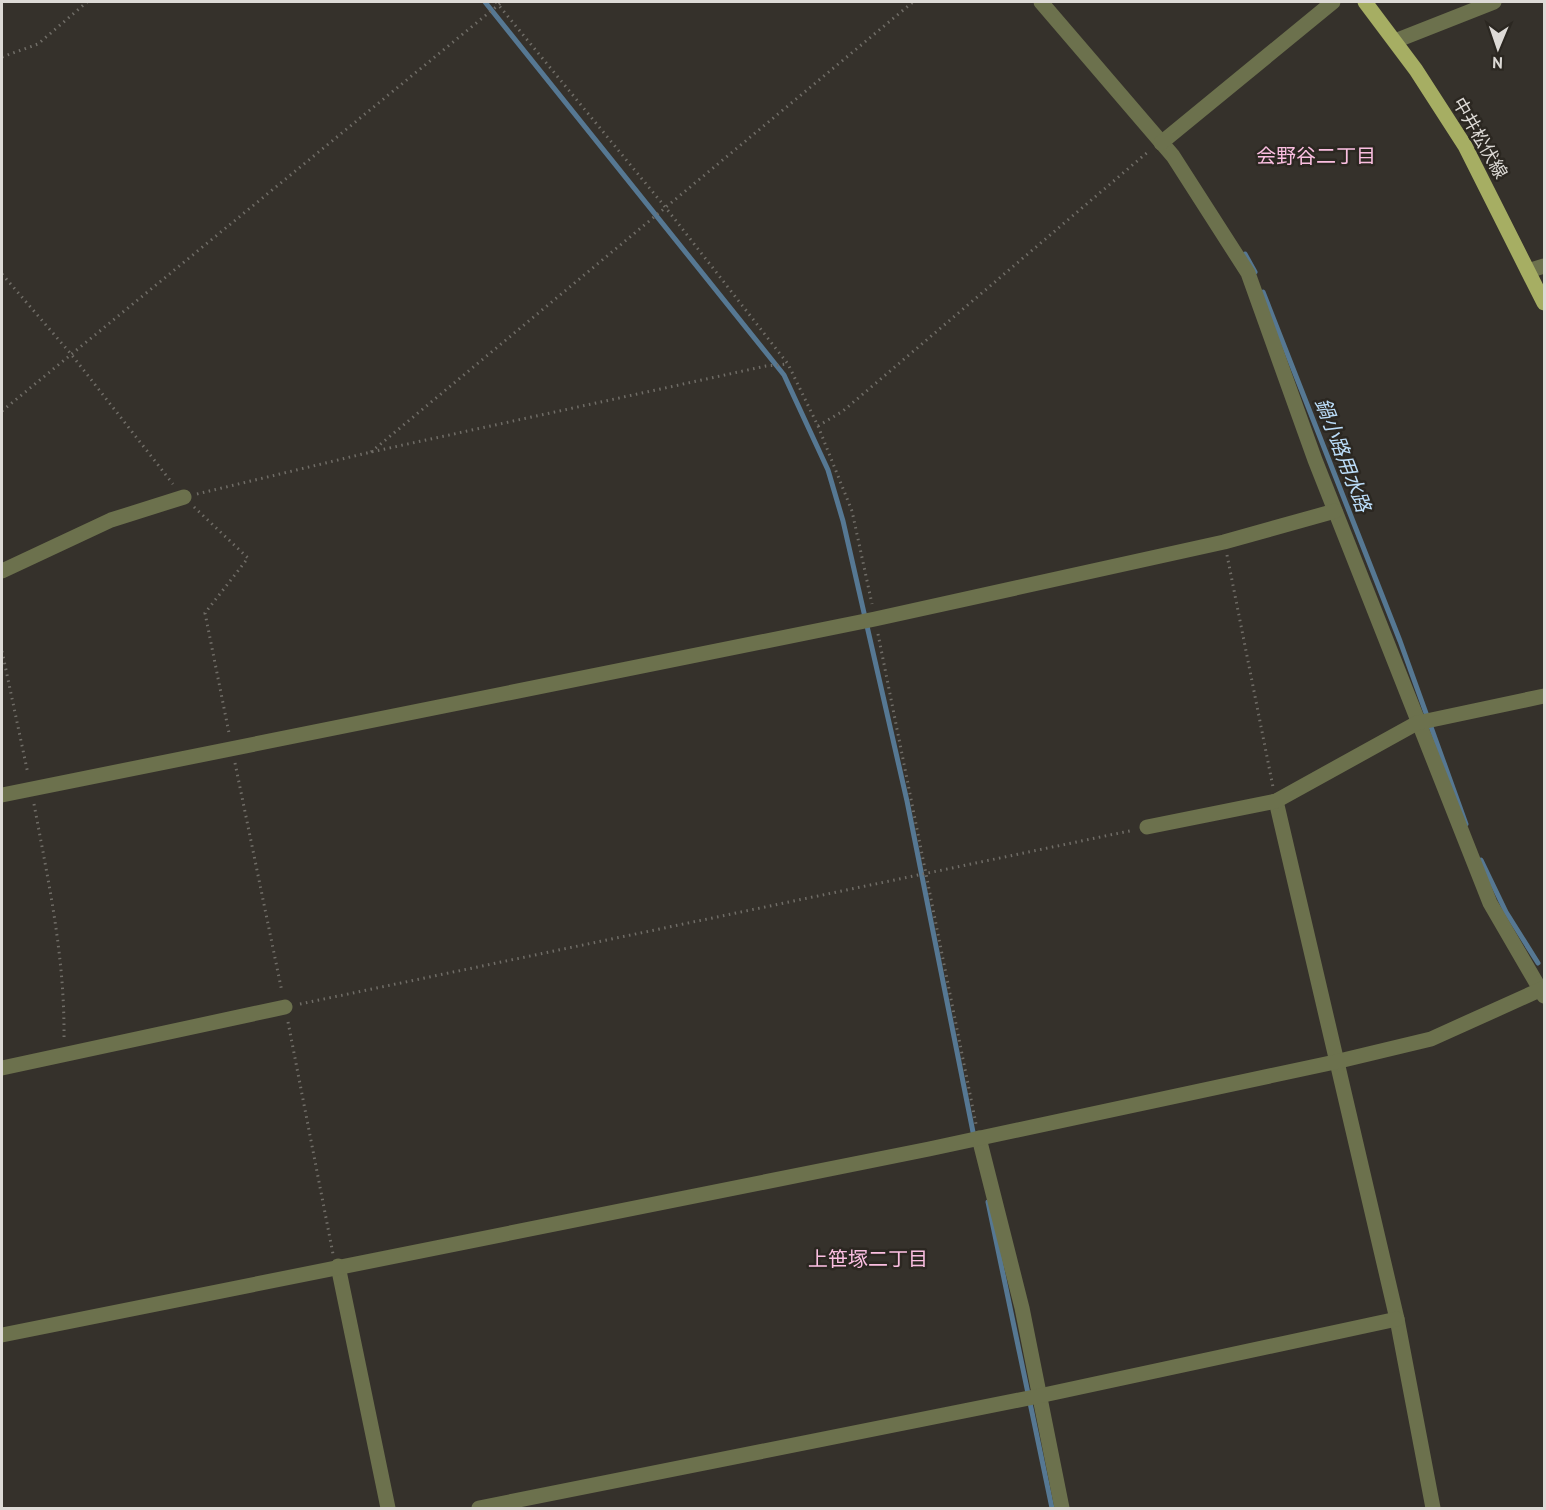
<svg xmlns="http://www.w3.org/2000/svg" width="1546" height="1510" viewBox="0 0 1546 1510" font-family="'PT Sans','Noto Sans JP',sans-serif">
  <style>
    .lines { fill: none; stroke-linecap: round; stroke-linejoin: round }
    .stream { stroke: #567893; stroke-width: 5 }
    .path { stroke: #706d67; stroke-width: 3; stroke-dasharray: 1.5 4.5; stroke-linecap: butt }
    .minor { stroke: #6c714d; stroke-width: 15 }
    .major { stroke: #a6ae63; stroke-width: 15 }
    .labels { text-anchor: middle; stroke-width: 5; stroke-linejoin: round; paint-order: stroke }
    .street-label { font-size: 18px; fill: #dddad6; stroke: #2b2721 }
    .neighbourhood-label { font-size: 20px; fill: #fabee0; stroke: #2b2721 }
    .water-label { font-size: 20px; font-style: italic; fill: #bbddf9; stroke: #2b2721 }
  </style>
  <rect width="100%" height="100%" fill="#35312b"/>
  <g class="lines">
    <g class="stream">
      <path d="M485 2 784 375 828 470 843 521 907 801 974 1137"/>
      <path d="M1245 254 1255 272"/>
      <path d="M1263 292 1400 641 1466 824"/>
      <path d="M1481 860 1506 912 1538 963"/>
      <path d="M988 1202 1052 1508"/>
    </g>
    <g class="path">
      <path d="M496 2 666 208 788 364 818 426 852 511 872 604"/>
      <path d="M2 57 38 44 87 2"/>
      <path d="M2 274 71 354 173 484"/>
      <path d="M2 411 502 2"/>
      <path d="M818 426 843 411 1149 151"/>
      <path d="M371 452 913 2"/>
      <path d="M197 494 371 452 766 366 788 364"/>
      <path d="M194 507 248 558 205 613 229 733"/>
      <path d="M1227 555 1273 787"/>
      <path d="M878 634 976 1124"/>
      <path d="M2 651 28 774"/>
      <path d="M235 763 282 992"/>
      <path d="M34 804C49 885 65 957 64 1041"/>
      <path d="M300 1004 1134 830"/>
      <path d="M288 1022 333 1254"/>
    </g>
    <g class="minor">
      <path d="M1041 2 1173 156 1248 273 1315 460 1490 903 1544 996"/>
      <path d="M1395 41 1494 2"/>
      <path d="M1161 143 1333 2"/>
      <path d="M1528 271 1544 266"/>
      <path d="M2 571 111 520 184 497"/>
      <path d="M2 795 875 619 1224 542 1335 511"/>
      <path d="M1276 801 1397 1319 1433 1508"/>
      <path d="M1147 827 1276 801 1417 723 1544 696"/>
      <path d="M2 1068 285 1007"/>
      <path d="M979 1138 1022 1308 1062 1508"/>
      <path d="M338 1266 388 1508"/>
      <path d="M2 1335 929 1149 1335 1062 1431 1039 1544 988"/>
      <path d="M479 1508 1039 1396 1397 1319"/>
    </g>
    <path class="major" d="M1365 2 1416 70 1465 146 1544 303"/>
  </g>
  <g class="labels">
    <g class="street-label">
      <text transform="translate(1480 138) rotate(60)" y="6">中井松伏線</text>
    </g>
    <g class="neighbourhood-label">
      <text x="1316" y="163">会野谷二丁目</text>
      <text x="868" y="1266">上笹塚二丁目</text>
    </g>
    <g class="water-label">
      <text transform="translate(1343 455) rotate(69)" y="7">鍋小路用水路</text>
    </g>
  </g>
  <rect width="1546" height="1510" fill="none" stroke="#dddad6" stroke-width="6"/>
  <g transform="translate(1498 48) rotate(182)" stroke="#2b2721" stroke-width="4.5" paint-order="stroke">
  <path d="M0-4.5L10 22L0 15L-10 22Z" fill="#dddad6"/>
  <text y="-9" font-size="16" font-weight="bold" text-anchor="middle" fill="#dddad6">N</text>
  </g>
</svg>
